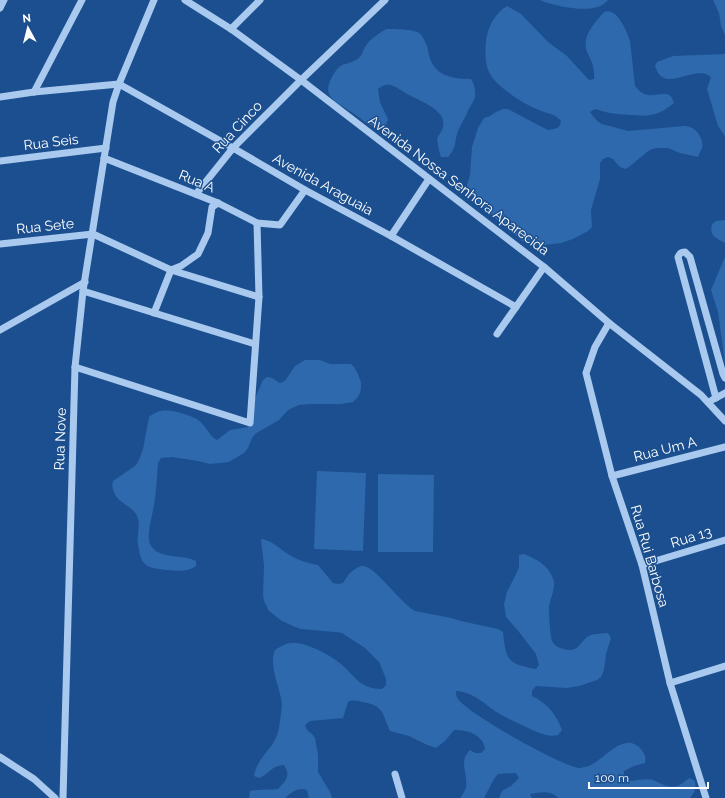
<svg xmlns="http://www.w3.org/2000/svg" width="725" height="798" viewBox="0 0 725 798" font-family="Raleway,sans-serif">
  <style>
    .green { fill: #2e69ad }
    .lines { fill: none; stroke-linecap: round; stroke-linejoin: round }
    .minor { stroke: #a9c9ee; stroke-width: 7 }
    .labels { text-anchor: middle; stroke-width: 3; stroke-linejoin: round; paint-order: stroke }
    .street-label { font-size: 14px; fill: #fff; stroke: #1b4f8f }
  </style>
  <rect width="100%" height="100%" fill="#1b4f8f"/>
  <g class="green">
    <path d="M540 0H608C605 3 602 6 597 7 584 12 553 6 540 0Z"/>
    <path d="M713 0H725V35L721 26 719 13Z"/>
    <path d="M507 6 521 14 548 42 567 56 589 80 594 79C595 69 592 62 588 54 580 37 594 24 604 12 606 11 609 11 611 12 619 14 628 33 630 41L635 86C638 90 642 94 648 95 658 97 670 87 674 103 668 108 662 112 655 114 646 117 638 115 629 115 616 114 607 113 595 109L590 112 597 121 602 124 628 131 684 126C686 126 688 126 690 127 698 130 704 140 702 148 701 151 699 154 698 157L680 153 668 148H657L652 149 647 152 629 167 625 169 620 167 613 159 608 157 603 159 600 163V179L591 210 592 227 588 231 573 239 561 243 544 245H532L522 241 510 230 500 223 492 215 471 195 468 190 467 185 470 175 472 147 478 128 484 118 490 116 496 112 503 109H508L538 125 548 130 554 129 559 127 561 121C555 113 547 114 539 110 525 105 495 86 489 72 485 64 485 50 486 41 488 27 494 14 507 6Z"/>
    <path d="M386 29C393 29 413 29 419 33 423 35 425 42 427 46 428 51 429 56 431 61 438 77 455 79 471 79 474 84 476 90 475 97 474 102 470 106 468 111 465 118 461 124 458 131 454 143 457 147 448 157H441L439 151 437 138C457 114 426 104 409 95 403 92 396 86 390 85 385 84 382 86 378 89L380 102 388 119 386 125C367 129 367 122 353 113 339 103 320 98 332 77 335 72 337 68 342 65 348 63 354 62 359 58 362 55 363 51 365 47 370 39 378 34 386 29Z"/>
    <path d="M725 54V136L718 126 707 89 711 77C694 63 664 96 655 66L657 62 673 56Z"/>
    <path d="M725 220V243C716 238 709 236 712 224L716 221Z"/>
    <path d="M725 257V363L718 312 711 290Z"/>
    <path d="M305 360H320L330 364H351L354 367 357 372 361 382V388L360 393 357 398 353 402 341 404H310L299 405 292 408 287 411 279 420 255 434 252 438 248 448 244 453 229 462 210 464 198 461 172 457 161 458 158 463C157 478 156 492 154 506 152 516 148 530 149 540 150 546 154 551 160 553 171 558 185 555 196 561V566C188 572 176 571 167 570 151 568 141 568 139 549 138 545 137 541 138 537 138 530 140 522 137 516 132 505 118 504 114 492 112 488 112 485 113 481L132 468 136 465 139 460 143 449 149 417C161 406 176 411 190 416 192 417 196 418 198 420 206 425 209 436 217 440L230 430 248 427 251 423 252 405 263 380 267 377 272 378 280 383 285 381 295 366Z"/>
    <path d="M317 471 366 473 363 551 314 549Z"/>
    <path d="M378 474 434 475 433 552H378Z"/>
    <path d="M261 539C271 540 280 549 288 554 297 560 307 563 318 565L333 583 338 584 343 583C347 577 349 573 355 569 356 569 360 566 361 566 373 563 401 604 415 611L451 618 461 621 498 629 503 632C506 660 507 664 536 669L539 665 536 654 519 632 506 617 504 604 507 592 517 572 519 567V555L524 554C537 559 551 567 554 582 555 590 550 599 549 607 549 613 550 635 552 641 552 641 555 645 556 646 559 648 566 650 570 650 578 650 581 642 587 637 592 633 601 634 608 633L611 638 606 654 604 670 601 677 597 680 579 686 567 688 536 686 532 691V696C548 704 556 714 562 730L558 735C553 736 548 736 543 734 538 733 533 730 528 728 516 722 503 717 492 709 482 701 469 691 456 691 456 694 456 696 458 699 467 713 564 768 580 768 583 767 586 767 589 766 605 759 624 730 641 749 645 754 646 757 645 763L634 766 624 771V777L628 781C634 781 648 778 653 780 661 783 668 789 677 786 682 785 685 780 690 778L695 781C696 789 695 792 690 798H559C549 790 542 792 530 794L532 798H499L502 791 511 786 519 778 516 773 498 774 494 779 484 798H460C463 794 465 791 466 787 468 772 458 762 470 750L475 753H481L485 749C484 735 466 729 454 730L445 741 436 748 425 744 409 736 390 731C382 713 384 706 363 702 357 701 353 699 348 702L343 718 310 721 305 725 307 730 312 734 315 738 318 755V772L330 792 332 798H309L307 790C298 787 292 792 285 798H249L250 791C260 789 269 790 278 789 286 781 291 776 284 765 272 765 269 774 259 778L254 776C257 756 276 748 279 728 280 719 283 707 281 698 278 683 269 665 275 650 282 646 288 642 296 643 309 644 330 655 341 664 355 676 360 689 382 689L386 685V679L379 662 365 648 342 633 335 632 301 629 295 627 282 621 269 611 264 601 263 595 264 566Z"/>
  </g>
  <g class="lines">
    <g class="minor">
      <path d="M185 0 231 29 301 80 544 267 609 323 701 395 725 421"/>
      <path d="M0 8 4 0"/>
      <path d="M231 29 260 0"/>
      <path d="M119 84 233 148 305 190 391 236 516 307"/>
      <path d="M34 92 82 0"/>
      <path d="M0 97 34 92 119 84"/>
      <path d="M104 158 218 203 257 223 280 225 305 190"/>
      <path d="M0 161 106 148"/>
      <path d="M196 194 233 148 301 80 385 0"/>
      <path d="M391 236 429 179"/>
      <path d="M0 244 93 234 171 270 259 297"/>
      <path d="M83 291 255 344"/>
      <path d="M154 313 171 270 181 266 198 254 208 233 212 207 218 203"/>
      <path d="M609 323 595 347 586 373 612 476 642 565 670 683 706 798"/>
      <path d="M0 330 85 282"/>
      <path d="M497 334 544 267"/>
      <path d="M75 367 250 423 259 297 257 223"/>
      <path d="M716 398 678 257C680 253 681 252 685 252L690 257 723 374 725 378"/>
      <path d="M712 400 725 393"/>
      <path d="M612 476 725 447"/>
      <path d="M642 565 725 540"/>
      <path d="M670 683 725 666"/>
      <path d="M0 757 34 779 55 798"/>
      <path d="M395 774 402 798"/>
      <path d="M63 798 75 367 83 291 113 102 119 84 154 0"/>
    </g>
  </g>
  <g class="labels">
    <g class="street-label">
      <text transform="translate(237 127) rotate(-47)" y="5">Rua Cinco</text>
      <text transform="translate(51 142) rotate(-7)" y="5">Rua Seis</text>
      <text transform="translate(197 181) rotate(22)" y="5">Rua A</text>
      <text transform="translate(323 184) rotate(29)" y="5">Avenida Araguaia</text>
      <text transform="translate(459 185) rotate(37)" y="5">Avenida Nossa Senhora Aparecida</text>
      <text transform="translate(45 226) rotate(-6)" y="5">Rua Sete</text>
      <text transform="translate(60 439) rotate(-88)" y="5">Rua Nove</text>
      <text transform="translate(665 449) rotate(-14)" y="5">Rua Um A</text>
      <text transform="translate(691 537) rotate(-17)" y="5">Rua 13</text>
      <text transform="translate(650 556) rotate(74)" y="5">Rua Rui Barbosa</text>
    </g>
  </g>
  <g transform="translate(28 28) rotate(353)" stroke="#1b4f8f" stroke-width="3" paint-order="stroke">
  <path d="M0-3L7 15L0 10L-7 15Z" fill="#ffffff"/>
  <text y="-6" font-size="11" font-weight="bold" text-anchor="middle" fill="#ffffff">N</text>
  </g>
  <path d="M589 782v6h119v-6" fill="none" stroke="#ffffff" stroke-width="2"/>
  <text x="595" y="782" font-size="12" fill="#ffffff" stroke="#1b4f8f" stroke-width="3" paint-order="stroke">100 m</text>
</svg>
